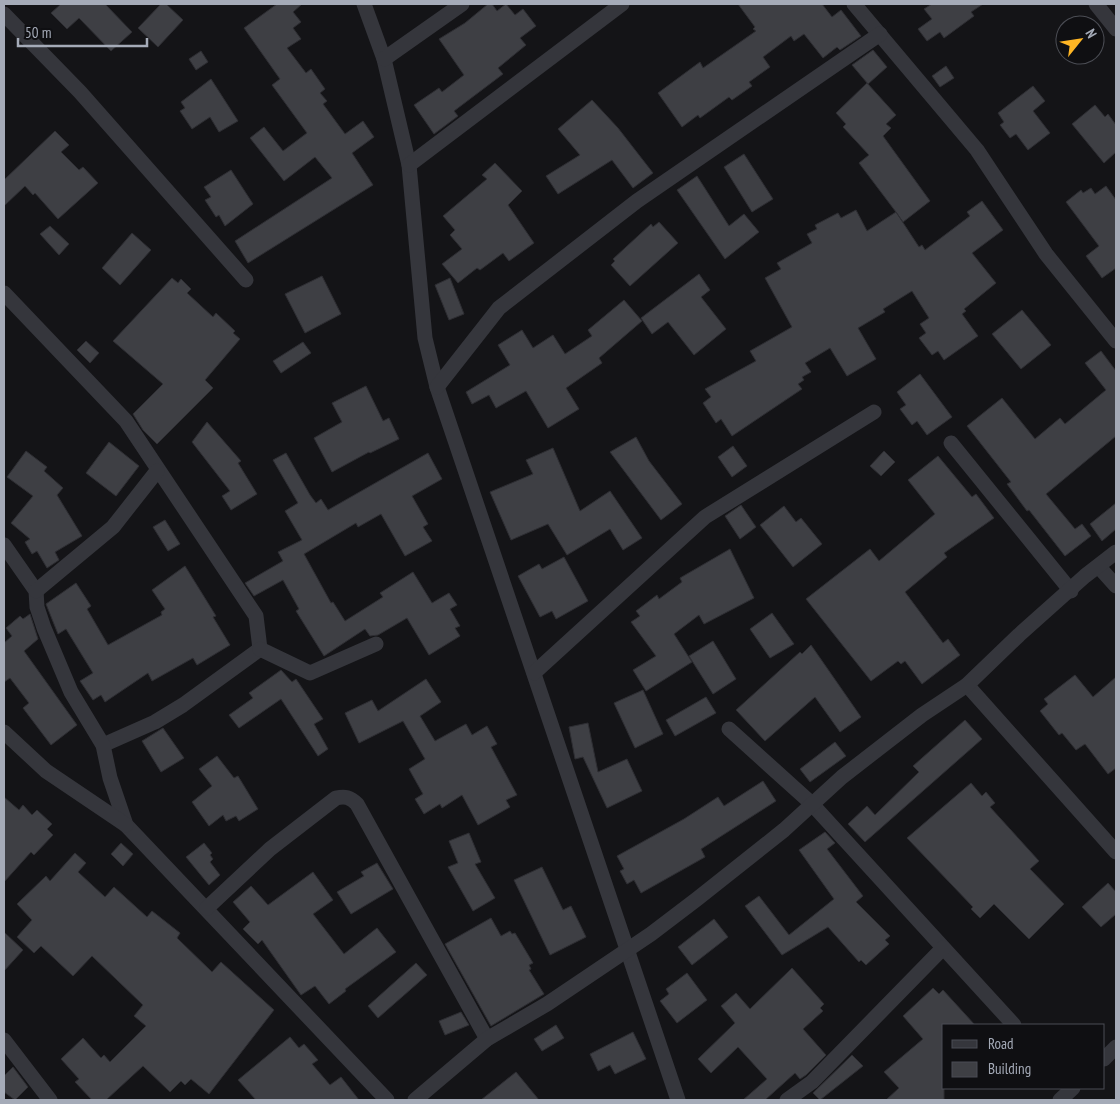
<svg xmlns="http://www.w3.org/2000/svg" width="1120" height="1104" viewBox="0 0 1120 1104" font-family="'PT Sans Narrow',sans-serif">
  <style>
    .building { fill: #3e3f44; stroke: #2e2e33 }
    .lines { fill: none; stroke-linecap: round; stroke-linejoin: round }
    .street { stroke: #35363c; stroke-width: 15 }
  </style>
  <rect width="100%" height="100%" fill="#141417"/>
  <g class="building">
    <path d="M61 4H105L132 32 111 51 79 18 67 29 51 13Z"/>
    <path d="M161 4H166L183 20 158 47 138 28Z"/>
    <path d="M277 4H302L293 12 301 22 293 28 301 39 287 48 306 73 311 69 325 89 320 93 327 101 323 104 345 134 363 121 374 137 352 153 373 185 248 263 235 241 332 178 315 157 284 181 250 138 264 127 283 151 307 133 272 85 280 79 244 28Z"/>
    <path d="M488 4H492L497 11 506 4 515 15 523 9 536 26 520 38 526 45 498 68 503 74 454 111 458 116 434 134 414 105 439 88 442 92 464 75 439 39 465 23Z"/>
    <path d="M738 4H822L832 17 841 10 861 36 840 50 837 47 823 58 804 34 794 41 791 36 763 57 770 67 749 82 752 86 732 100 729 97 700 118 698 115 682 127 658 93 700 62 703 68 756 31 753 29 755 27Z"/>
    <path d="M932 4H983L971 12 974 16 944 38 940 32 927 41 918 29 932 19 924 9Z"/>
    <path d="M873 50 887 67 868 84 852 65Z"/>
    <path d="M201 51 208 62 196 70 189 59Z"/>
    <path d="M946 66 954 78 940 87 932 76Z"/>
    <path d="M211 79 238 121 219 132 210 117 192 129 180 111 185 108 181 102Z"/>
    <path d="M867 83 896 115 886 124 891 128 883 136 930 201 903 222 896 212 919 247 922 245 925 250 970 216 967 212 982 201 1003 230 972 253 996 283 964 309 966 311 962 314 978 336 944 360 938 351 932 355 919 338 926 333 920 324 929 318 912 291 883 309 885 312 858 328 876 359 847 376 830 348 805 363 811 372 802 377 804 380 798 384 802 389 732 436 721 419 716 423 703 403 711 397 705 389 756 361 750 351 792 327 765 278 781 269 777 263 812 243 807 234 817 229 815 225 838 213 841 218 856 210 867 231 896 212 859 163 869 155 843 127 846 124 836 113Z"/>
    <path d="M1033 86 1045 101 1033 111 1050 133 1028 150 1016 134 1010 138 1000 125 1004 122 998 113Z"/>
    <path d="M592 100 618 128 653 173 633 188 612 160 558 194 546 176 580 155 558 129Z"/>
    <path d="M1095 105 1105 117 1108 114 1116 125V152L1104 163 1072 124Z"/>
    <path d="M55 131 69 145 61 152 79 170 83 167 98 183 58 219 35 193 33 195 25 186 4 206V180Z"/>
    <path d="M744 154 773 199 752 212 724 167Z"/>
    <path d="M495 163 522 191 508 205 534 243 509 261 503 253 480 270 477 268 458 283 442 264 462 249 450 235 455 230 443 216 487 179 482 175Z"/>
    <path d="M231 170 253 204 225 226 219 215 216 217 205 200 211 197 204 187Z"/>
    <path d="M697 176 729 226 744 214 759 232 725 259 677 190Z"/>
    <path d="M1106 186 1116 200V268L1102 278 1086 256 1099 246 1066 202 1081 190 1083 193 1091 188 1095 194Z"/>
    <path d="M659 222 678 243 630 286 611 265 615 261 613 259 651 224 653 227Z"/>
    <path d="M50 226 69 244 59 255 40 234Z"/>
    <path d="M132 233 151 250 120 285 102 268Z"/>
    <path d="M699 274 710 290 701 297 726 329 694 355 668 322 652 334 641 318Z"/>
    <path d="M322 276 341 314 305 333 285 294Z"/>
    <path d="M172 278 178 283 181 279 191 289 187 293 213 317 216 313 235 331 233 333 240 339 205 380 213 388 157 444 143 430 133 414 163 384 113 341Z"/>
    <path d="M450 278 464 314 449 320 435 285Z"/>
    <path d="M624 300 642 321 599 358 602 363 566 388 579 409 548 428 526 391 496 408 489 395 472 404 466 392 510 365 498 345 522 330 533 348 553 335 565 354 592 336 588 330Z"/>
    <path d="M1022 310 1051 345 1021 369 992 334Z"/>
    <path d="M86 341 99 353 90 363 77 350Z"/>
    <path d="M303 342 311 353 281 373 273 361Z"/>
    <path d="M1101 351 1116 371V436L1046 494 1075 529 1082 524 1091 536 1065 556 1029 510 1027 511 1007 484 1011 482 967 426 1002 398 1035 439 1060 418 1065 424 1106 390 1085 363Z"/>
    <path d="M920 374 952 417 927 435 917 421 912 425 900 409 906 405 897 392Z"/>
    <path d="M366 386 383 421 389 418 399 439 370 453 369 452 332 472 314 438 342 422 332 403Z"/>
    <path d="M207 422 241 461 238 463 257 494 231 510 222 496 230 491 192 442Z"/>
    <path d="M636 437 649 461 682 504 661 520 610 452Z"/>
    <path d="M109 442 139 466 116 496 86 473Z"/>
    <path d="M733 446 747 466 732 477 718 457Z"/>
    <path d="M553 448 580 511 610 491 642 538 623 550 610 529 567 555 548 524 511 540 490 492 533 474 526 460Z"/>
    <path d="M26 451 47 467 44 471 63 488 57 495 82 536 55 552 59 560 47 568 37 551 32 554 25 542 30 539 11 523 33 496 7 477Z"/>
    <path d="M884 451 895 462 881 476 870 466Z"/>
    <path d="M286 453 310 495 316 503 321 499 328 510 428 453 442 479 412 496 428 524 423 527 432 541 405 556 381 514 358 527 356 523 304 554 331 603 333 602 345 621 383 597 380 593 413 572 432 603 449 593 457 605 450 609 460 626 455 628 460 636 429 655 407 618 378 635 370 636 365 629 324 656 296 611 299 609 283 580 254 596 245 583 283 561 278 552 302 540 285 511 298 503 273 460Z"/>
    <path d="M938 456 972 497 976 494 994 518 944 553 947 557 905 592 943 643 948 639 960 655 922 684 905 661 901 664 898 661 871 681 806 599 870 549 879 561 935 514 908 480Z"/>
    <path d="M1116 503V529L1102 541 1090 524Z"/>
    <path d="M741 505 756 527 740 539 725 516Z"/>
    <path d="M784 506 796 522 801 518 822 544 793 567 760 525Z"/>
    <path d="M165 520 180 544 168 551 153 527Z"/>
    <path d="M730 549 754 598 704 624 699 615 674 634 692 662 646 691 633 670 656 656 631 622 640 616 636 611 657 595 659 599 682 582 680 578Z"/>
    <path d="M564 557 588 601 556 619 552 611 540 617 518 576 539 564 542 569Z"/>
    <path d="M185 566 216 616 213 617 230 645 197 665 193 658 152 681 148 673 105 702 101 695 93 700 80 681 93 673 66 629 58 634 46 604 76 583 91 606 87 609 108 645 162 615 161 612 165 609 152 590Z"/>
    <path d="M772 613 794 644 770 658 750 629Z"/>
    <path d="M30 614 38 639 24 651 77 725 51 745 23 708 29 703 10 678 4 682V643L12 636 6 628 20 616 23 619Z"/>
    <path d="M713 641 736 679 713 694 689 656Z"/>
    <path d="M811 645 861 717 840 732 815 697 765 741 736 710 800 652 802 654Z"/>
    <path d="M281 670 292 682 296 679 323 719 314 724 328 749 318 756 281 699 239 728 229 715 253 698 249 693Z"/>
    <path d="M1075 675 1093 697 1116 677V768L1108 774 1085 744 1076 750 1062 733 1059 735 1040 711 1048 704 1044 699Z"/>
    <path d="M426 679 441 702 420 716 435 741 466 724 472 735 487 726 497 744 491 747 517 795 506 800 510 807 478 825 462 795 442 808 440 804 424 814 415 799 423 794 409 769 425 759 403 721 359 743 345 713 372 700 378 711Z"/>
    <path d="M643 690 663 734 635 748 614 703Z"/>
    <path d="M706 697 716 713 675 736 666 720Z"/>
    <path d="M965 720 982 739 865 842 848 824 867 806 875 815 919 772 913 766Z"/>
    <path d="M588 723 598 772 627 759 642 791 607 808 583 757 575 759 569 727Z"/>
    <path d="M163 728 184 758 161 772 142 741Z"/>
    <path d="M835 742 846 756 810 782 800 769Z"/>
    <path d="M217 756 234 778 238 776 258 809 239 821 236 816 226 821 223 815 209 826 192 802 212 786 199 769Z"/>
    <path d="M763 781 776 801 701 849 705 857 641 893 634 880 627 884 620 871 624 869 617 856 684 819 718 797 724 806Z"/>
    <path d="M971 783 982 796 986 792 995 803 990 807 1039 861 1030 869 1064 904 1029 939 994 904 980 918 971 909 973 907 907 838Z"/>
    <path d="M4 797 19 810 23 805 32 815 37 810 52 824 47 829 53 835 34 855 31 852 4 882Z"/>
    <path d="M825 832 835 843 827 849 863 896 856 902 890 936 885 940 889 944 866 965 861 960 859 962 828 927 782 955 745 906 759 896 789 935 834 899 799 850Z"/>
    <path d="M469 833 481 862 475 864 495 898 473 911 448 867 458 863 449 841Z"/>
    <path d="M121 843 133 854 123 866 111 854Z"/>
    <path d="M204 843 212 853 210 855 213 859 210 862 220 875 209 885 186 857Z"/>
    <path d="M75 853 86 863 78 872 105 897 114 887 147 917 152 911 180 933 177 938 212 972 221 962 274 1010 209 1094 191 1079 185 1085 181 1081 170 1092 143 1066 106 1100H92L75 1082 79 1079 61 1059 83 1038 101 1058 104 1055 110 1062 146 1026 134 1016 143 1005 92 956 73 976 41 946 34 953 17 937 32 920 17 904 46 876 50 881Z"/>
    <path d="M377 863 393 889 351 914 337 892 364 876 361 872Z"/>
    <path d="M542 867 563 910 571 906 586 937 550 955 514 880Z"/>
    <path d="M313 872 333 900 313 914 344 954 377 928 396 952 345 989 346 991 329 1004 315 986 301 995 262 940 258 944 243 929 250 922 233 902 251 886 268 905Z"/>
    <path d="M1108 883 1116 892V914L1101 927 1082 907Z"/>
    <path d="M491 918 501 936 510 931 512 934 515 933 533 963 529 965 531 969 529 970 544 994 491 1026 445 944Z"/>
    <path d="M714 919 728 937 692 965 678 947Z"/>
    <path d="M4 932 23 950 4 971Z"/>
    <path d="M416 963 427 975 378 1018 368 1006Z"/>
    <path d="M792 968 824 1004 820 1008 823 1011 803 1029 826 1055 806 1075 800 1079 795 1073 765 1100H743L767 1079 738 1047 711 1073 698 1059 735 1023 721 1006 736 993 750 1009Z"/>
    <path d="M687 973 707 1000 677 1023 660 1001 669 994 666 989Z"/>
    <path d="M933 988 939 994 943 990 975 1025H944V1100H886L899 1088 884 1072 923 1039 903 1016Z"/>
    <path d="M461 1012 469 1025 445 1035 439 1021Z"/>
    <path d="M556 1025 564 1038 542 1051 534 1039Z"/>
    <path d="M633 1032 646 1059 615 1074 610 1065 598 1071 590 1054Z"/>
    <path d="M290 1037 299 1048 304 1044 318 1060 312 1064 330 1085 341 1077 359 1100H256L238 1080Z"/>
    <path d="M852 1055 863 1066 820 1100 813 1093Z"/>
    <path d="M13 1067 28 1087 15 1100 4 1092V1076Z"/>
    <path d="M516 1072 539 1100H481Z"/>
  </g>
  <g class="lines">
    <g class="street">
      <path d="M364 4 384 59 409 165 425 338 437 387 678 1100"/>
      <path d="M854 4 977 150 1046 254 1116 341"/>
      <path d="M1096 4 1116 29"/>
      <path d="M4 14 80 92 246 280"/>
      <path d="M384 59 462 4"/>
      <path d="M409 165 622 4"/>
      <path d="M4 293 126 421 256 616 260 649 183 705 155 722 103 745"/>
      <path d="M437 387 499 308 637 201 880 34"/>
      <path d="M951 443 1071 591"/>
      <path d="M4 545 36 591 37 607 44 628 71 692 103 745 110 778 126 825 387 1100"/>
      <path d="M1099 567 1116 586"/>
      <path d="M36 591 113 527 157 471"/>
      <path d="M260 649 310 673 376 644"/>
      <path d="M534 673 705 517 874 412"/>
      <path d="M967 685 1116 852"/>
      <path d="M729 729 811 803 1014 1025"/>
      <path d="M4 732 46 771 126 825"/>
      <path d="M207 908 270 849 336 798C345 796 350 797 357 804L487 1039"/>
      <path d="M4 1040 50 1100"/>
      <path d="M1104 1059 1116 1047"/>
      <path d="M415 1100 487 1039 547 1004 651 934 697 899 784 830 842 777 922 715 967 685 1019 635 1085 576 1116 552"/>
      <path d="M787 1100 812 1082 943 948"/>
      <path d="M1060 1100 1073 1088"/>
    </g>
  </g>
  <rect width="1120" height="1104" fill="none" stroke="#a5abb8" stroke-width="10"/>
  <rect x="942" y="1024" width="162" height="65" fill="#0f0f12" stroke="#4b4d54"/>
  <rect x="952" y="1040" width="25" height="8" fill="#35363c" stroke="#4b4d54"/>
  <text x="988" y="1049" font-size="15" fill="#a5abb8">Road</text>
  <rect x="952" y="1062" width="25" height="15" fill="#3e3f44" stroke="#4b4d54"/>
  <text x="988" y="1074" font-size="15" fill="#a5abb8">Building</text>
  <g transform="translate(1080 40) rotate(60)"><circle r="24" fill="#0f0f12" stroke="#4b4d54"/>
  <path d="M0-4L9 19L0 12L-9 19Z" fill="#ffb624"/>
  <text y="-8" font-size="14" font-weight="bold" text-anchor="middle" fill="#a5abb8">N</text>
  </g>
  <path d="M18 38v8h129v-8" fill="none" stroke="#a5abb8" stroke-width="2.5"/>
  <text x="25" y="38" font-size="15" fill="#a5abb8" stroke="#0f0f12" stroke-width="4" paint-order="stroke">50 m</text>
</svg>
